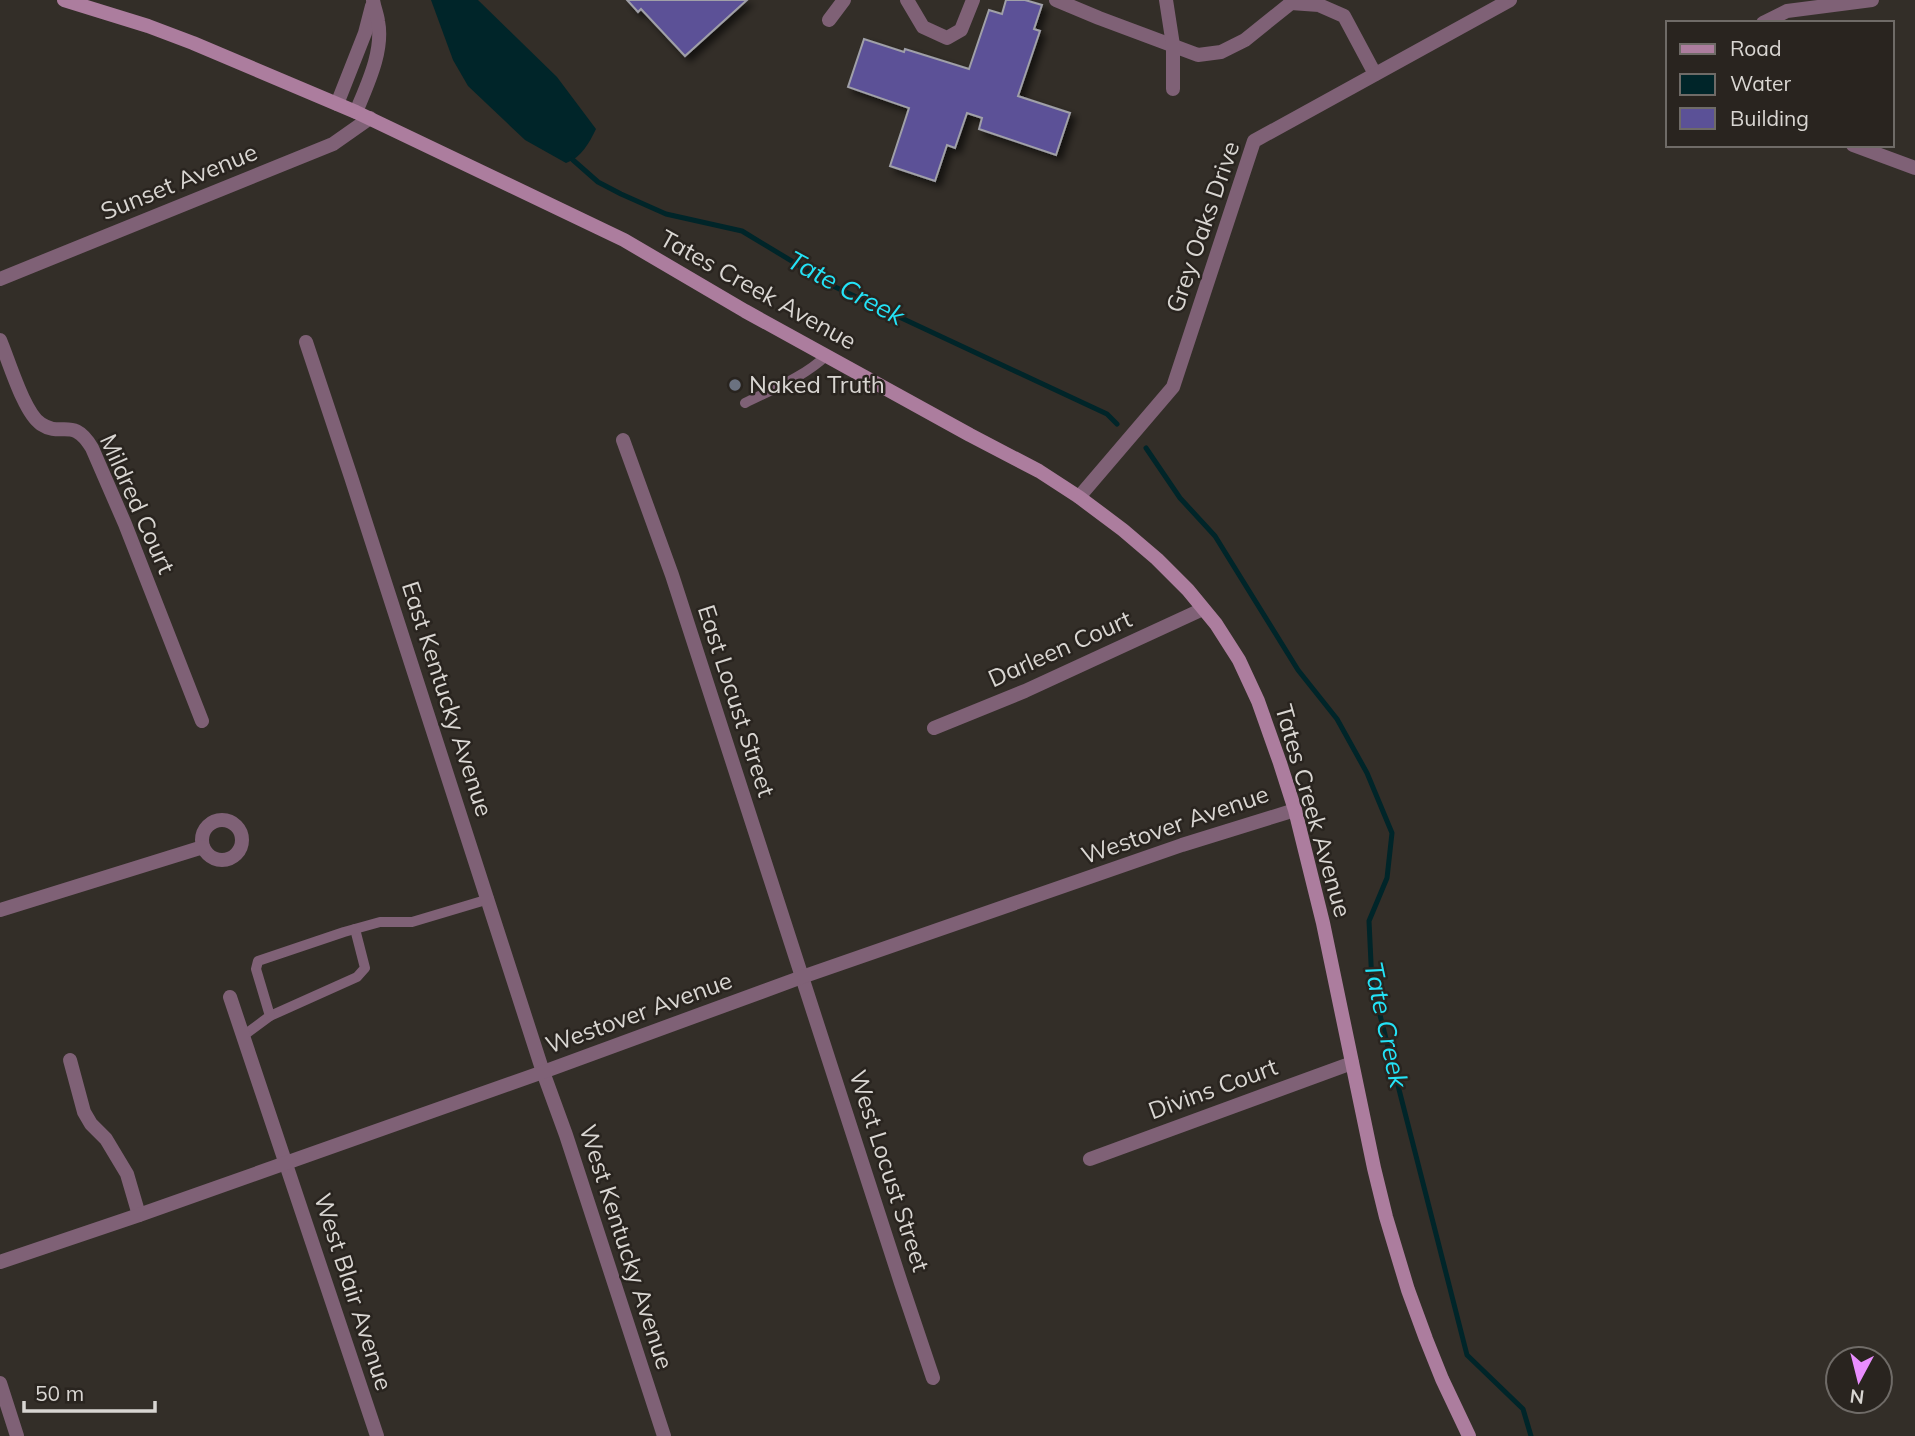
<svg xmlns="http://www.w3.org/2000/svg" width="1915" height="1436" viewBox="0 0 1915 1436" font-family="Mulish,sans-serif">
  <style>
    .water { fill: #002529 }
    .lines { fill: none; stroke-linecap: round; stroke-linejoin: round }
    .stream { stroke: #002529; stroke-width: 5 }
    .building { fill: #5b5197; stroke: #a0a0a8; stroke-width: 2; filter: url(#shadow) }
    .service { stroke: #7f6176; stroke-width: 10 }
    .minor { stroke: #7f6176; stroke-width: 14 }
    .secondary { stroke: #ac7d9e; stroke-width: 14 }
    .worship-dot { fill: #6b7280; stroke: #29241f; stroke-width: 2.5 }
    .labels { text-anchor: middle; stroke-width: 5; stroke-linejoin: round; paint-order: stroke }
    .street-label { font-size: 24px; fill: #d9d6d2; stroke: #29241f }
    .poi-label { font-size: 24px; fill: #d9d6d2; stroke: #29241f; text-anchor: start }
    .water-label { font-size: 26px; font-style: italic; fill: #24e3f7; stroke: #29241f }
  </style>
  <defs>
    <filter id="shadow"><feDropShadow dx="5" dy="5" stdDeviation="3.5" flood-color="#0009"/></filter>
  </defs>
  <rect width="100%" height="100%" fill="#332e28"/>
  <path class="water" d="M431 0H478L557 77 596 129C589 143 582 157 566 163L525 140 468 86 453 60Z"/>
  <g class="lines">
    <g class="stream">
      <path d="M573 160 598 182 621 194 666 214 742 231 833 286 1107 414 1117 424"/>
      <path d="M1146 448 1180 498 1215 536 1298 670 1337 719 1367 773 1392 833 1387 878 1369 921 1372 984 1467 1355 1523 1409 1531 1436"/>
    </g>
  </g>
  <g class="building">
    <path d="M627 0H747L685 56 641 9 638 12Z"/>
    <path d="M1006 0H1025L1042 5 1034 29 1040 31 1018 96 1070 113 1056 155 979 129 982 118 967 113 955 148 947 145 935 181 890 166 909 108 848 87 864 39 904 52 905 49 969 69 989 10 1002 14Z"/>
  </g>
  <g class="lines">
    <g class="service">
      <path d="M745 403C773 389 804 377 827 355"/>
      <path d="M270 1016 357 977 365 968 355 929"/>
      <path d="M243 1036 270 1016 256 969 258 961 344 932 380 922H412L489 899"/>
    </g>
    <g class="minor">
      <path d="M907 0 923 27 947 38 961 30 973 0"/>
      <path d="M1056 0 1099 18 1198 55 1221 52 1245 40 1291 3 1319 5 1344 16 1375 74"/>
      <path d="M1166 0 1173 45V89"/>
      <path d="M829 20 844 0"/>
      <path d="M1763 23 1787 11 1872 0"/>
      <path d="M337 104 365 33 372 6"/>
      <path d="M356 112C367 85 384 51 378 21 377 14 374 7 373 0"/>
      <path d="M1853 145 1915 168"/>
      <path d="M0 279 333 144 370 118"/>
      <path d="M0 340C9 361 24 413 41 424 62 438 73 416 92 448L125 524 202 721"/>
      <path d="M306 342 351 477 543 1072 566 1135 664 1436"/>
      <path d="M623 440 672 575 901 1283 933 1378"/>
      <path d="M1079 497 1173 387 1254 141 1510 0"/>
      <path d="M934 728 1025 691 1203 609"/>
      <circle cx="222" cy="840" r="20"/>
      <path d="M0 910 203 847"/>
      <path d="M230 997 377 1436"/>
      <path d="M70 1060 84 1112 91 1124 106 1139 127 1174 139 1215"/>
      <path d="M1090 1159 1352 1063"/>
      <path d="M0 1262 139 1215 543 1072 802 977 1182 845 1295 810"/>
      <path d="M0 1383 17 1436"/>
    </g>
    <path class="secondary" d="M64 0 148 26 193 43 356 112 624 240 745 311 970 435 1039 471 1079 497 1123 530 1157 559 1188 590 1216 624 1239 660 1258 701 1280 763 1295 810 1323 923 1374 1168 1386 1217 1408 1290 1426 1339 1442 1379 1469 1436"/>
  </g>
  <circle class="worship-dot" cx="735" cy="385" r="7"/>
  <g class="labels">
    <g class="street-label">
      <text transform="translate(179 182) rotate(-22)" y="8">Sunset Avenue</text>
      <text transform="translate(1203 227) rotate(-71)" y="8">Grey Oaks Drive</text>
      <text transform="translate(758 290) rotate(29)" y="8">Tates Creek Avenue</text>
      <text transform="translate(137 504) rotate(66)" y="8">Mildred Court</text>
      <text transform="translate(1060 649) rotate(-24)" y="8">Darleen Court</text>
      <text transform="translate(447 699) rotate(72)" y="8">East Kentucky Avenue</text>
      <text transform="translate(736 701) rotate(72)" y="8">East Locust Street</text>
      <text transform="translate(1313 811) rotate(74)" y="8">Tates Creek Avenue</text>
      <text transform="translate(1175 825) rotate(-19)" y="8">Westover Avenue</text>
      <text transform="translate(639 1013) rotate(-20)" y="8">Westover Avenue</text>
      <text transform="translate(1213 1089) rotate(-20)" y="8">Divins Court</text>
      <text transform="translate(889 1171) rotate(72)" y="8">West Locust Street</text>
      <text transform="translate(626 1247) rotate(72)" y="8">West Kentucky Avenue</text>
      <text transform="translate(353 1292) rotate(72)" y="8">West Blair Avenue</text>
    </g>
    <g class="poi-label">
      <text x="749" y="393">Naked Truth</text>
    </g>
    <g class="water-label">
      <text transform="translate(846 288) rotate(28)" y="9">Tate Creek</text>
      <text transform="translate(1386 1025) rotate(78)" y="9">Tate Creek</text>
    </g>
  </g>
  <rect x="1666" y="21" width="228" height="126" fill="#29241f" stroke="#6f6b67" stroke-width="2"/>
  <rect x="1680" y="44" width="35" height="10" fill="#ac7d9e" stroke="#6f6b67" stroke-width="2"/>
  <text x="1730" y="56" font-size="21" fill="#d9d6d2">Road</text>
  <rect x="1680" y="74" width="35" height="21" fill="#002529" stroke="#6f6b67" stroke-width="2"/>
  <text x="1730" y="91" font-size="21" fill="#d9d6d2">Water</text>
  <rect x="1680" y="108" width="35" height="21" fill="#5b5197" stroke="#6f6b67" stroke-width="2"/>
  <text x="1730" y="126" font-size="21" fill="#d9d6d2">Building</text>
  <g transform="translate(1859 1380) rotate(187)"><circle r="33" fill="#29241f" stroke="#6f6b67" stroke-width="2"/>
  <path d="M0-5L12 26L0 18L-12 26Z" fill="#e98dfe"/>
  <text y="-10" font-size="19" font-weight="bold" text-anchor="middle" fill="#d9d6d2">N</text>
  </g>
  <path d="M24 1401v10h131v-10" fill="none" stroke="#d9d6d2" stroke-width="3.5"/>
  <text x="35" y="1401" font-size="21" fill="#d9d6d2" stroke="#29241f" stroke-width="5" paint-order="stroke">50 m</text>
</svg>
